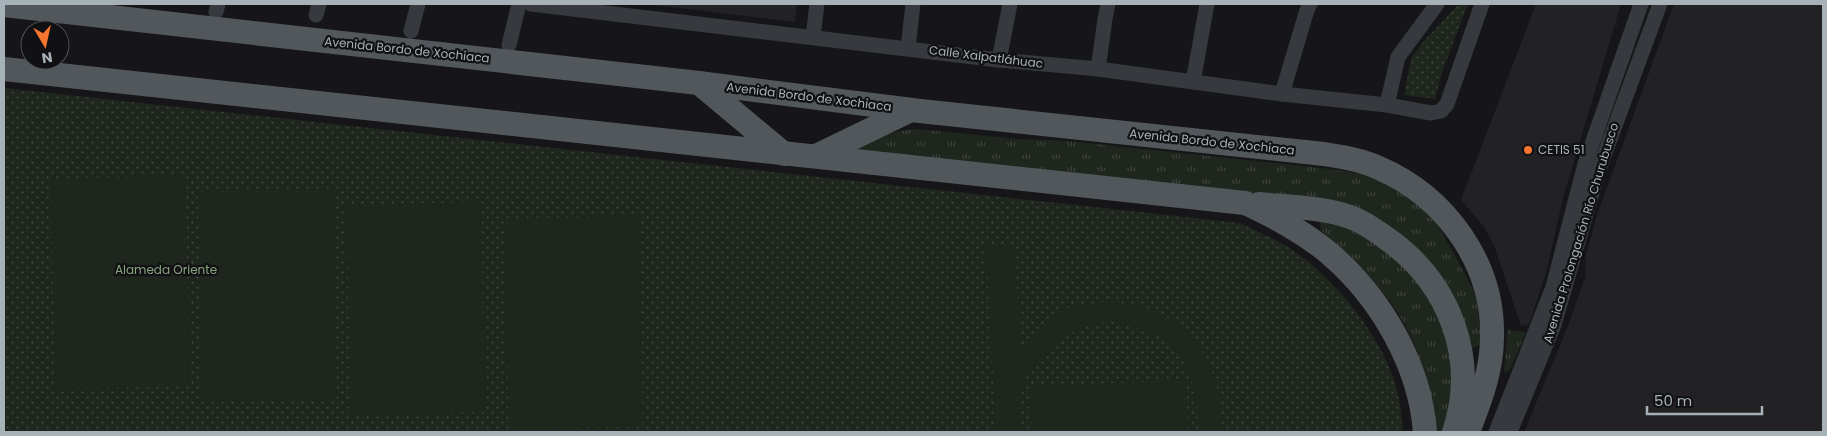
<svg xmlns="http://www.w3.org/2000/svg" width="1827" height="436" viewBox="0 0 1827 436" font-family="Poppins,sans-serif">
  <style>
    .built { fill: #222225 }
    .grass { fill: url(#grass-tufts) }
    .park { fill: url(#park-dots) }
    .pitch { fill: #1f261d }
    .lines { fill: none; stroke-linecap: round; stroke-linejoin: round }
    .minor { stroke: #36393d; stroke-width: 15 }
    .primary { stroke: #52575c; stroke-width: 24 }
    .poi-dot { fill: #f6752f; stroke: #111113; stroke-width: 2 }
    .labels { text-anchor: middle; stroke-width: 4.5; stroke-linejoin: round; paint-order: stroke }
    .street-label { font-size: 12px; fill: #a7b2b8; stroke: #111113 }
    .poi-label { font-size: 12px; fill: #a7b2b8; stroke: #111113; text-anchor: start }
    .park-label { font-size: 12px; fill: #87a37e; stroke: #111113 }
  </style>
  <defs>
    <pattern id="grass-tufts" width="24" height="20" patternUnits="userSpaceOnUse" patternTransform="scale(1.25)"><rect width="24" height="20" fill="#1f261d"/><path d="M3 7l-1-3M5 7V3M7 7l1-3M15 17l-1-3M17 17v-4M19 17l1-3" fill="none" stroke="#3d433c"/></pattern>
    <pattern id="park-dots" width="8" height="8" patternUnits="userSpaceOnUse" patternTransform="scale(1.25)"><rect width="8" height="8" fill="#1f261d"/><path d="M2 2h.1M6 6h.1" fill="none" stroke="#3d433c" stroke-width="1.8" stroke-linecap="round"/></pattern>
  </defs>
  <rect width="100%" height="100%" fill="#161618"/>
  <g class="built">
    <path d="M645 4H797L795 22Z"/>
    <path d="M1536 4H1621L1563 198 1546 273 1529 324 1521 326 1494 245 1484 227 1461 200Z"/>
    <path d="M1674 4H1823V432H1524L1568 326 1585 277 1586 255 1597 215Z"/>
  </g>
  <g class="grass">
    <path d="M918 129 1018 139 1068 141 1330 169 1363 174 1388 183 1410 197 1438 225 1472 287 1477 302 1481 341 1479 345 1474 348 1469 347 1390 228 865 154 858 150V147C877 136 897 130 918 129Z"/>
    <path d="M1322 222 1347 228 1375 243 1406 268 1419 284 1442 321 1456 375 1447 432H1437C1431 403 1426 374 1415 346 1396 299 1359 263 1321 230L1319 224Z"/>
    <path d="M1508 330 1526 332 1510 370 1506 373 1504 370Z"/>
  </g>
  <g class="park">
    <path d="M1459 4H1468L1442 72 1435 99 1404 95 1411 59 1423 42Z"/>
    <path d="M4 88 1240 223C1258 232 1278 240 1294 251 1339 283 1386 341 1398 394 1401 407 1402 420 1403 432H4Z"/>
  </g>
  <g class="pitch">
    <path d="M185 176 190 386 55 389 51 179Z"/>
    <path d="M333 189 337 399 202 402 198 192Z"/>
    <path d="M481 202 485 412 351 415 346 205Z"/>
    <path d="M639 216 643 427 509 429 504 219Z"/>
    <path d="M986 245H1014L1021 347 1041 327 1067 308 1108 301 1150 309 1185 328 1207 358 1220 396 1222 432H1199C1197 399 1195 373 1173 346 1166 338 1149 332 1139 329 1132 327 1124 323 1117 322 1073 320 1033 353 1019 394 1016 405 1020 421 1020 432H996Z"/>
    <path d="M1186 380 1188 432H1032L1030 387Z"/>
  </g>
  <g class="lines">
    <g class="minor">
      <path d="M531 4 999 60 1098 69 1282 94 1387 105 1431 113 1441 111 1447 104 1482 4"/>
      <path d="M216 12 218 4"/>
      <path d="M316 15 319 4"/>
      <path d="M411 31 418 4"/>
      <path d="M813 37 817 4"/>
      <path d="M509 45 519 4"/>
      <path d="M908 48 913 4"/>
      <path d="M999 60 1010 4"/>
      <path d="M1098 69 1105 19 1108 4"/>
      <path d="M1193 82 1207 4"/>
      <path d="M1282 94 1307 10 1310 4"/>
      <path d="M1387 105 1398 57 1437 4"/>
      <path d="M1496 432 1553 287 1585 164 1641 4"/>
      <path d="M1510 432 1554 325 1599 169 1660 4"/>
    </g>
    <g class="primary">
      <path d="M4 5 699 83 920 111 1324 154C1343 157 1362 160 1379 168 1446 197 1494 264 1492 337 1492 371 1480 401 1468 432"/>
      <path d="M4 69 1245 203C1275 217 1304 232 1330 254 1381 298 1420 365 1425 432"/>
      <path d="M699 83 784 154"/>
      <path d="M816 156 911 110"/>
      <path d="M1259 204C1289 207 1321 207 1350 217 1362 221 1375 230 1386 238 1449 282 1479 358 1454 432"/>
    </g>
  </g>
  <circle class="poi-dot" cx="1528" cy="150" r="5"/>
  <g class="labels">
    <g class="street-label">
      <text transform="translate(407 50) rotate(6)" y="4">Avenida Bordo de Xochiaca</text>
      <text transform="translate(986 57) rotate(7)" y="4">Calle Xalpatláhuac</text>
      <text transform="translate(809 97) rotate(7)" y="4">Avenida Bordo de Xochiaca</text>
      <text transform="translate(1212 142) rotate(6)" y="4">Avenida Bordo de Xochiaca</text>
      <text transform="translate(1581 233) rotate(-73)" y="4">Avenida Prolongación Río Churubusco</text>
    </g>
    <g class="poi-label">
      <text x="1538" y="154">CETIS 51</text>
    </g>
    <g class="park-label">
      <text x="166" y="274">Alameda Oriente</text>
    </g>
  </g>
  <rect width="1827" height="436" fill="none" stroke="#a7b2b8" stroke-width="10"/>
  <g transform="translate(45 45) rotate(171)"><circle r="24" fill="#111113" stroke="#4d5155"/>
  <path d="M0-4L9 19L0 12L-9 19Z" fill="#f6752f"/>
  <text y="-8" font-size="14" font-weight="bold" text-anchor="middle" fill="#a7b2b8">N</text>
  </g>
  <path d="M1647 406v8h115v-8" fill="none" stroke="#a7b2b8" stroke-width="2.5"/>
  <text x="1654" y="406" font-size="15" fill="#a7b2b8" stroke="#111113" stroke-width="4" paint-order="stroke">50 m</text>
</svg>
